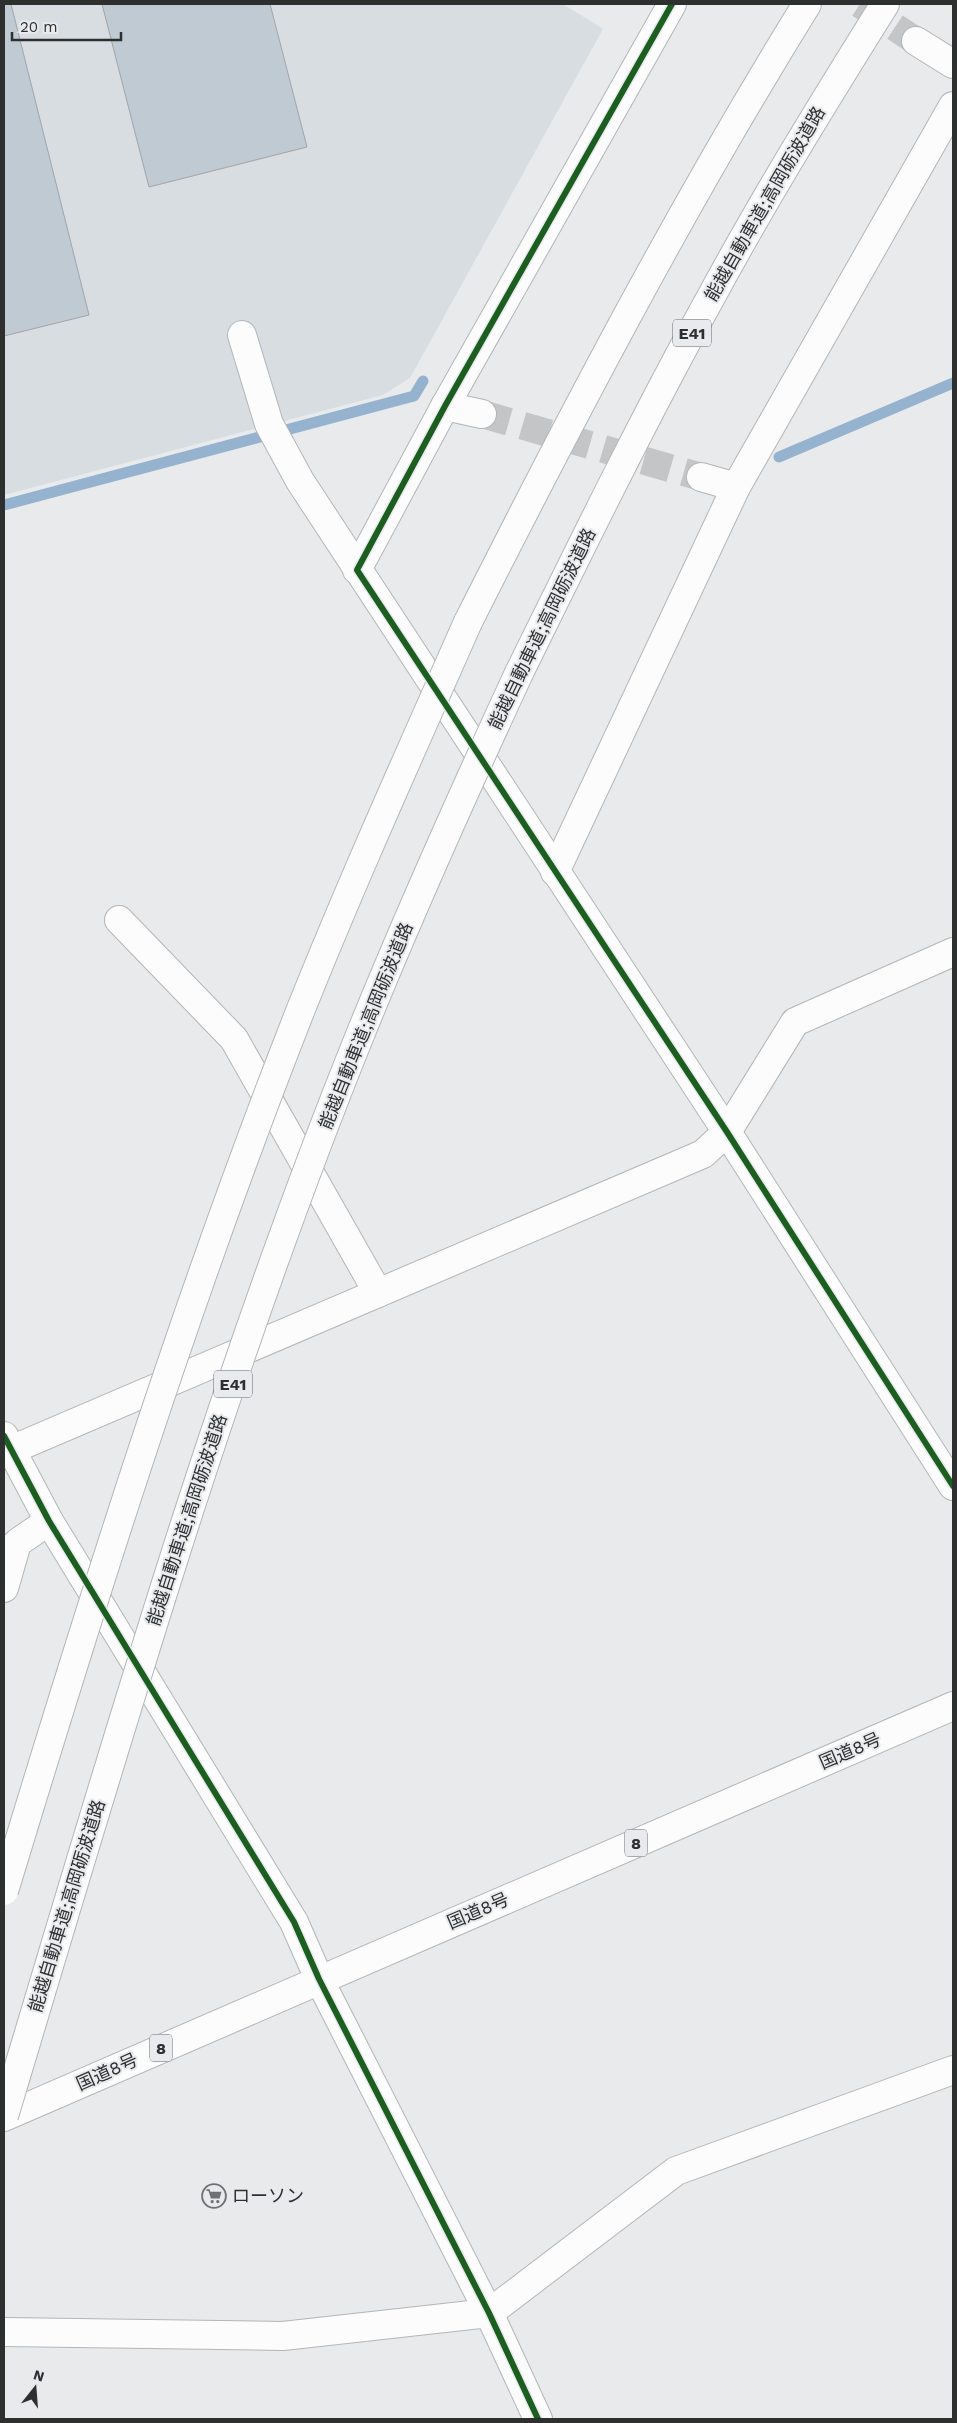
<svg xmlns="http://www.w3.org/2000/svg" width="957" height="2423" viewBox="0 0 957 2423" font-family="'Work Sans','Noto Sans JP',sans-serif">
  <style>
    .built { fill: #d8dde2 }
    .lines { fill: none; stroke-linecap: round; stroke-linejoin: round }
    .stream { stroke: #95b2cf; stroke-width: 11 }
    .building { fill: #bfcad2; stroke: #a3a4a6 }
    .minor-tunnel { stroke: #c4c5c6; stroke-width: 28; stroke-dasharray: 28 14; stroke-linecap: butt }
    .minor-casing { stroke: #b4b5b7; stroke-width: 30 }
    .highway-casing { stroke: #b4b5b7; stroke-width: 30 }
    .minor { stroke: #fcfcfc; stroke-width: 28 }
    .highway { stroke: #fcfcfc; stroke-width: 28 }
    .highway-bridge-casing { stroke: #b4b5b7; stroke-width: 30; stroke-linecap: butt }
    .highway-bridge { stroke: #fcfcfc; stroke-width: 28 }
    .cycleway-casing { stroke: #e8eaed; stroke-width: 9 }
    .cycleway { stroke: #1b5e20; stroke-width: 6 }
    .labels { text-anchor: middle; stroke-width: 4; stroke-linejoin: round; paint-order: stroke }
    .shield { fill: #e8eaed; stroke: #666869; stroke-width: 1 }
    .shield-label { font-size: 16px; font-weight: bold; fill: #2e3030 }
    .street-label { font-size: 18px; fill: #2e3030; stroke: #e8eaed }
    .poi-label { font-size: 18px; fill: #2e3030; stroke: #e8eaed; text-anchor: start }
  </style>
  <rect width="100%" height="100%" fill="#e9eaec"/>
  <path class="built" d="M4 4H563L603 29 410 378 383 395 4 495Z"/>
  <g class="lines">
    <g class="stream">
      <path d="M779 457 953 383"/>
      <path d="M4 505 414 396 423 381"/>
    </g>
  </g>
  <g class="building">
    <path d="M4 4H11L89 315 4 336Z"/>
    <path d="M102 4H270L307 147 149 187Z"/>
  </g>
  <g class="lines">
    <g class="minor-tunnel">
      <path d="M860 4 916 41"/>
      <path d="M482 414 701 477"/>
    </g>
    <g class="minor-casing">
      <g id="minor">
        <path d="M916 41 953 64"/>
        <path d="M242 335 269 424 300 481 727 1132 953 1486"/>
        <path d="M445 406 482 414"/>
        <path d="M701 477 736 487"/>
        <path d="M357 570 445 406 672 4"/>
        <path d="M555 872 736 487 953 106"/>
        <path d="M119 920 234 1039 378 1293"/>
        <path d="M4 1436 49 1521 294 1922 319 1979 489 2313 538 2419"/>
        <path d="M4 1453 703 1154 727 1132 795 1022 953 952"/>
        <path d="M4 1588 17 1543 49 1521"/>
        <path d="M4 2332 283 2336 489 2313 676 2171 953 2070"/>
      </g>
    </g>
    <g class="highway-casing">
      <g id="highway">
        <path d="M468 622C574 412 683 204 807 4"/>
        <path d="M519 673C581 547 643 420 711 297 765 197 825 100 885 4"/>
        <path d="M4 2117 953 1706"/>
      </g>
    </g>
    <use href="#minor" class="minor"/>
    <use href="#highway" class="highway"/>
    <g class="highway-bridge-casing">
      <g id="highway-bridge">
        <path d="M4 1891C94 1594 187 1298 301 1009 353 879 411 751 468 622"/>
        <path d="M4 2116C113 1754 217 1390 358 1040 408 916 463 794 519 673"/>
      </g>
    </g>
    <use href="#highway-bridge" class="highway-bridge"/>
    <g class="cycleway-casing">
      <g id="cycleway">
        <path d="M672 4 445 406 357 570 727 1132 953 1486"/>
        <path d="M4 1436 49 1521 294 1922 319 1979 489 2313 538 2419"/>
      </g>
    </g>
    <use href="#cycleway" class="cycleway"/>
  </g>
  <defs>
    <g id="supermarket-ring" transform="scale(1.25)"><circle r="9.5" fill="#e8eaed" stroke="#6f7172" stroke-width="1.5"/><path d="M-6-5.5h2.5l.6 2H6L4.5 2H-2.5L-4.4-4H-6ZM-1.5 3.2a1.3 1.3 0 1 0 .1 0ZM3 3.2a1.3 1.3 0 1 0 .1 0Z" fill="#6f7172"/></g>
  </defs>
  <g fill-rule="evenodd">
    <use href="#supermarket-ring" x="214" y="2196"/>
  </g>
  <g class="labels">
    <g class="shield">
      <rect x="673" y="319.5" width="38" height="27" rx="4"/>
      <rect x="214" y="1370.5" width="38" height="27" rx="4"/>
      <rect x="625" y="1829.5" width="22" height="27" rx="4"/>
      <rect x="150" y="2034.5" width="22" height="27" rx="4"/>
    </g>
    <g class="shield-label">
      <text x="692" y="339">E41</text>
      <text x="233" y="1390">E41</text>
      <text x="636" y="1849">8</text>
      <text x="161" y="2054">8</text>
    </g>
    <g class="street-label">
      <text transform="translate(765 204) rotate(-60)" y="6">能越自動車道;高岡砺波道路</text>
      <text transform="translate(542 629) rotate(-64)" y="6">能越自動車道;高岡砺波道路</text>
      <text transform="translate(366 1026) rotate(-68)" y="6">能越自動車道;高岡砺波道路</text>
      <text transform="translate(187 1520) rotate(-72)" y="6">能越自動車道;高岡砺波道路</text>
      <text transform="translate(850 1751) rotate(-23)" y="6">国道8号</text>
      <text transform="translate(67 1906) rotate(-73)" y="6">能越自動車道;高岡砺波道路</text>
      <text transform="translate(478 1911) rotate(-23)" y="6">国道8号</text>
      <text transform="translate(107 2072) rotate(-24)" y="6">国道8号</text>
    </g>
    <g class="poi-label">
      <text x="232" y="2202">ローソン</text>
    </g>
  </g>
  <rect width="957" height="2423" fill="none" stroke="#2e3030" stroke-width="10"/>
  <g transform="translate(35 2388) rotate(17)" stroke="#e8eaed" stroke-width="4" paint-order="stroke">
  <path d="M0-4L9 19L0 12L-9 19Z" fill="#2e3030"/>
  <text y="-8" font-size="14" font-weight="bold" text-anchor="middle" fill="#2e3030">N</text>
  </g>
  <path d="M12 32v8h109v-8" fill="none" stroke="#2e3030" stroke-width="2.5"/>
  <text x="20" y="32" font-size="15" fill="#2e3030" stroke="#e8eaed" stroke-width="4" paint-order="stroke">20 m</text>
</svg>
